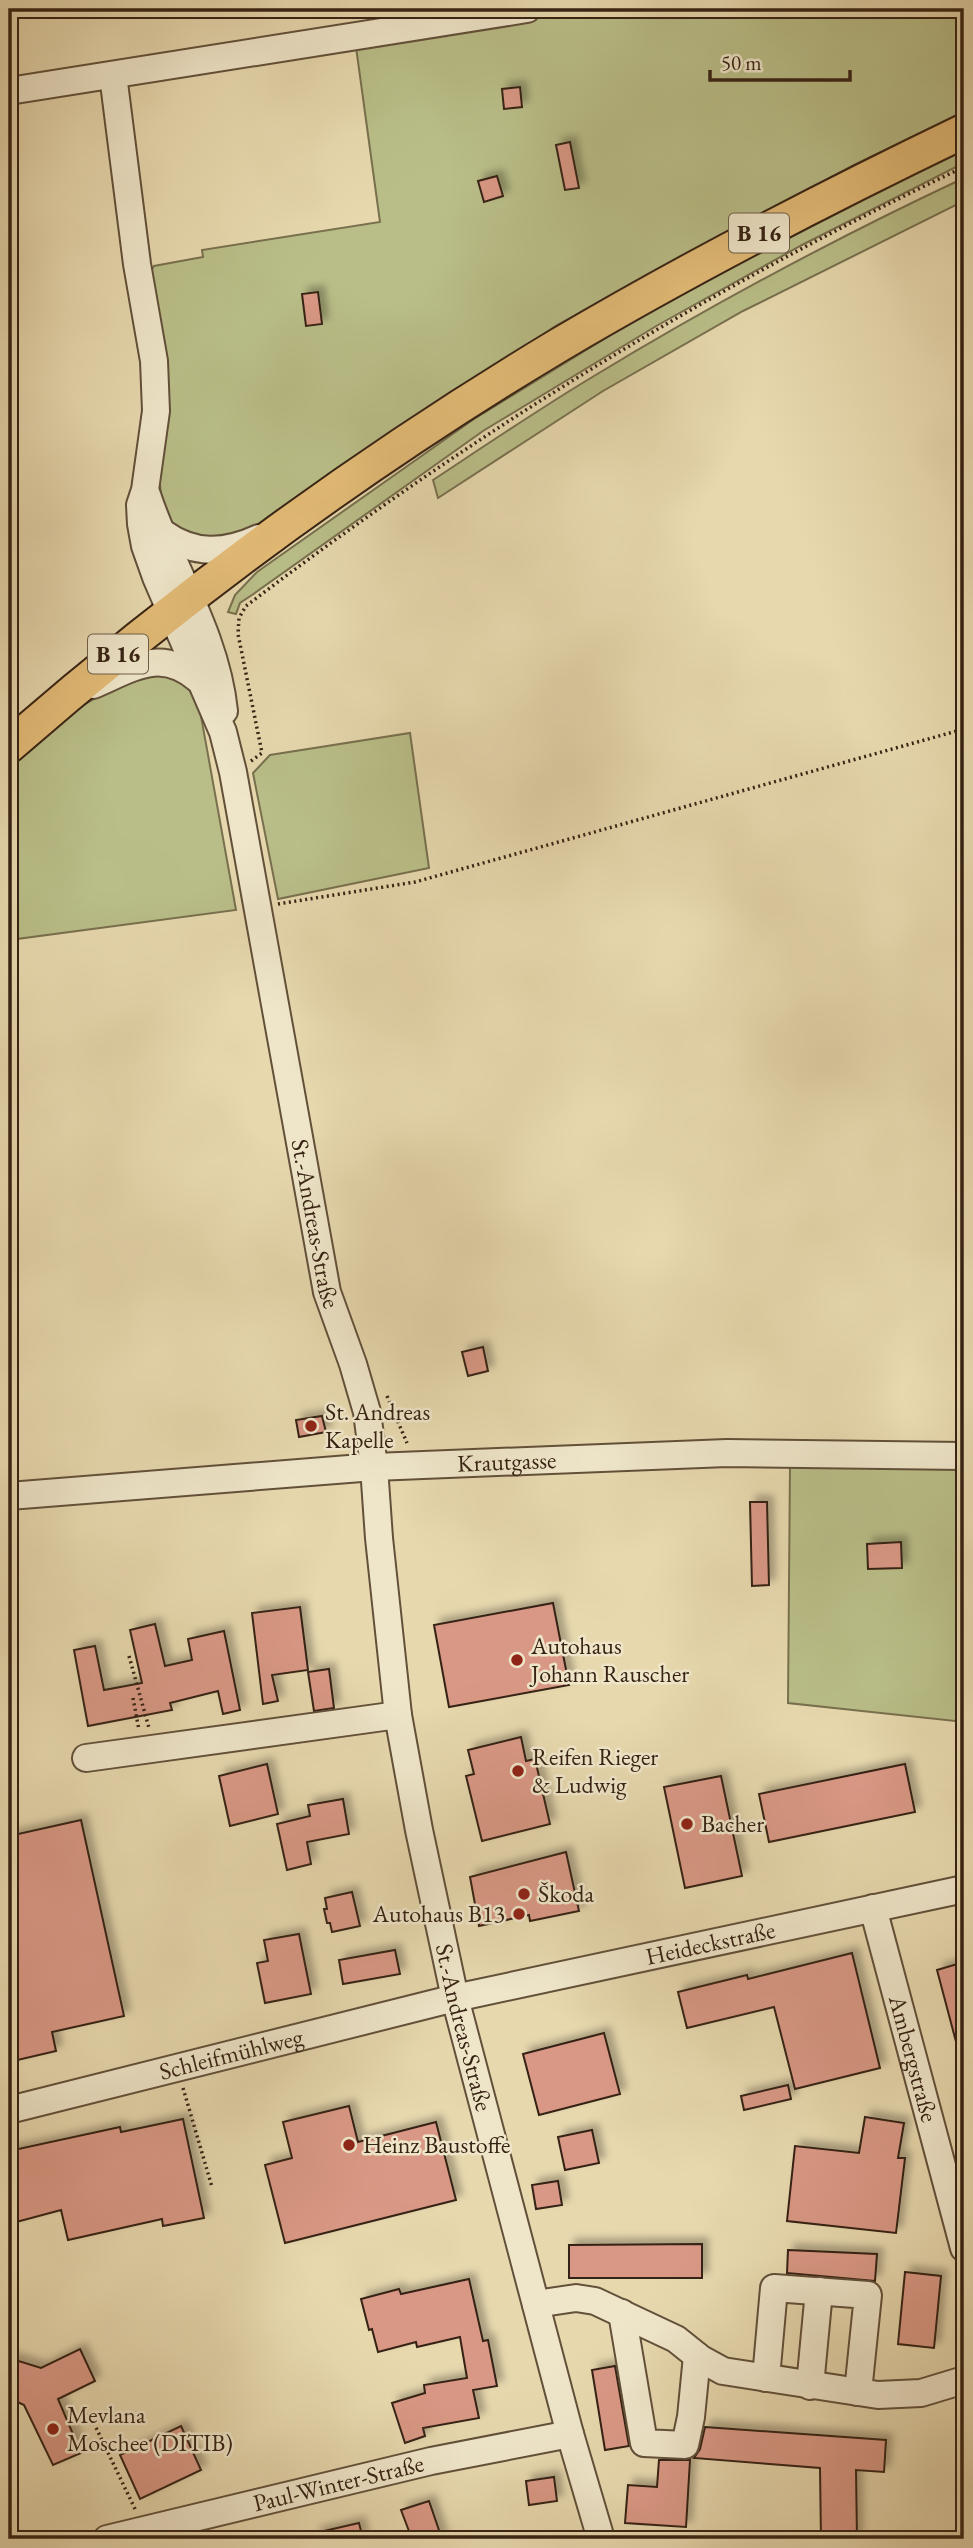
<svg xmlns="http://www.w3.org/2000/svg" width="973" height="2548" viewBox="0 0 973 2548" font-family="'EB Garamond',serif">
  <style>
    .green { fill: #b9be88; stroke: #78704e; stroke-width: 2 }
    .building { fill: #d99885; stroke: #362213; stroke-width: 2; filter: url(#shadow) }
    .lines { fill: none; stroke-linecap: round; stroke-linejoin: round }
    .minor-casing { stroke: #62503a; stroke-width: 30 }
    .major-casing { stroke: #362213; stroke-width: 37 }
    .path { stroke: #362213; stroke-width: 3.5; stroke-dasharray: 2 3.5; stroke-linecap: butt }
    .minor { stroke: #efe6ca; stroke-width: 26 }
    .major { stroke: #e4bc77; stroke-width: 33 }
    .poi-dot { fill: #8f2418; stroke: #efe6ca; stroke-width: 2.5 }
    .labels { text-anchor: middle; stroke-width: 5; stroke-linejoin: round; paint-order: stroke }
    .shield { fill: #efe6ca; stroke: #6e5d4a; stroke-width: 2 }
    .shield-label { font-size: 23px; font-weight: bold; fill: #362213 }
    .street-label { font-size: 24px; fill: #362213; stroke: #efe6ca }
    .poi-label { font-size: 24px; fill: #362213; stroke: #efe6ca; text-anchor: start }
  </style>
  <defs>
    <filter id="shadow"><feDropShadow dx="6" dy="-6" stdDeviation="3.5" flood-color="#0004"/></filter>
  </defs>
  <rect width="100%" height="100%" fill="#e7d8ae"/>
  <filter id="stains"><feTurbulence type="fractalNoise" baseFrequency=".00286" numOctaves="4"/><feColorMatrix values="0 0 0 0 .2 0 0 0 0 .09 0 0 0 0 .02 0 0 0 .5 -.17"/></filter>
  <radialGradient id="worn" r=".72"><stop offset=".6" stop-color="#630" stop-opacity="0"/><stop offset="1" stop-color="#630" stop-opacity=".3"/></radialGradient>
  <g class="green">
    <path d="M577 9H964V112L854 165 557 325 254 529 209 540 174 528 161 494 159 476 148 276 154 266 203 257 202 250 380 222 356 47Z"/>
    <path d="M964 147V163L802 245 658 325 483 431 252 595 240 603 236 614 228 612 235 595 257 572 474 419 651 310 795 230Z"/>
    <path d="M964 178V201L743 311 603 391 438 498 433 480C486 445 539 409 594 376 713 304 838 237 964 178Z"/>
    <path d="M142 672 181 677 199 705 236 910 9 940V766L80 707Z"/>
    <path d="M410 733 429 868 278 899 253 773 270 755Z"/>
    <path d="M790 1465 964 1469V1722L788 1703Z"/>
  </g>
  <g class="building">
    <path d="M520 87 522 107 504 109 502 89Z"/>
    <path d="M570 142 579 188 565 190 556 145Z"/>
    <path d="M497 176 503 196 484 202 478 181Z"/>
    <path d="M318 292 322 324 306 326 302 294Z"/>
    <path d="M483 1347 488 1371 468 1376 462 1352Z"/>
    <path d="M322 1416 326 1432 299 1437 296 1420Z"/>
    <path d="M750 1502H767L769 1585 752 1586Z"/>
    <path d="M901 1542 902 1568 868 1569 867 1544Z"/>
    <path d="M553 1603 569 1685 449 1707 434 1625Z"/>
    <path d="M300 1607 308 1670 272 1675 278 1701 263 1704 252 1613Z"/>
    <path d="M155 1624 165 1666 192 1660 188 1639 224 1631 240 1710 223 1714 218 1691 170 1703 172 1710 88 1726 74 1650 95 1646 104 1690 142 1683 130 1630Z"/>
    <path d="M329 1669 334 1708 314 1711 308 1672Z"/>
    <path d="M521 1737 526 1761 535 1759 550 1824 482 1841 466 1776 474 1774 468 1750Z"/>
    <path d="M267 1764 278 1814 230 1826 219 1776Z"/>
    <path d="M905 1764 915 1812 769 1842 759 1794Z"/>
    <path d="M721 1776 742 1876 685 1888 664 1787Z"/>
    <path d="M343 1799 349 1834 307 1842 311 1864 287 1870 277 1824 310 1816 308 1805Z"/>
    <path d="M81 1820 124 2016 52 2032 56 2051 9 2062V1836Z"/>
    <path d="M566 1852 579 1911 530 1921 529 1915 479 1926 470 1877Z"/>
    <path d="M352 1892 360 1926 332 1932 330 1923H327L324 1909H327L325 1898Z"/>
    <path d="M299 1934 311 1994 265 2003 257 1963 268 1961 264 1940Z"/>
    <path d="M395 1950 400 1974 343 1984 339 1960Z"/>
    <path d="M852 1953 880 2068 795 2089 774 2007 687 2028 678 1992 747 1975 748 1979Z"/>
    <path d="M964 1962V2053H959L937 1970Z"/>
    <path d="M604 2033 620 2094 539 2115 523 2054Z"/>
    <path d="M788 2085 791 2099 744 2110 741 2096Z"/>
    <path d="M349 2106 358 2142 436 2122 456 2200 285 2243 265 2165 292 2158 283 2122Z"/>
    <path d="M865 2117 904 2123 898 2158H905L896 2233 787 2221 795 2146 859 2153Z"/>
    <path d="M183 2119 204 2218 163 2226 162 2219 68 2240 61 2210 9 2224V2151L120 2127 121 2132Z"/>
    <path d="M592 2130 599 2163 565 2170 558 2137Z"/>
    <path d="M558 2181 562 2205 536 2209 532 2185Z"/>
    <path d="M702 2244V2278H569V2245Z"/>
    <path d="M788 2250 877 2254 875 2281 787 2273Z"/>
    <path d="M905 2272 941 2276 934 2348 898 2344Z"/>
    <path d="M469 2279 483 2341 488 2340 497 2386 473 2390 479 2418 423 2428 425 2436 405 2443 392 2403 425 2393 424 2385 467 2378 460 2337 417 2347 416 2342 378 2352 372 2329 369 2330 361 2299 399 2289 401 2294Z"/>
    <path d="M80 2349 95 2381 58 2399 81 2453 53 2465 24 2405 9 2398V2358L41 2368Z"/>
    <path d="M615 2366 629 2446 605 2450 592 2370Z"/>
    <path d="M181 2426 201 2470 140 2499 120 2455Z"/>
    <path d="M705 2427 886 2440 884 2472 856 2470 857 2539H821L820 2468 694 2458 700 2449Z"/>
    <path d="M659 2460H690L686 2527 625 2523 628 2485 657 2487Z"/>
    <path d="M554 2477 557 2501 529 2505 526 2481Z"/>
    <path d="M429 2501 442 2539H412L401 2510Z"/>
    <path d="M359 2523 363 2539H315V2533Z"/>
  </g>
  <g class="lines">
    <g class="minor-casing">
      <g id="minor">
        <path id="s1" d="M113 75 137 264 154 361 156 411 145 490 140 505 141 524 145 546 156 577 223 732 233 772 327 1292 353 1364 367 1412 374 1467 379 1538 398 1715 419 1830 455 1998 570 2434 601 2539"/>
        <path d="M9 91 527 9"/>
        <path d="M147 495C171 568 216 633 224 711"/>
        <path d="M163 533C194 555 224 554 259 538"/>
        <path d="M93 685C133 668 161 647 199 680"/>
        <path id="s2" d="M9 1496 374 1467 727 1453 964 1456"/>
        <path d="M86 1758 398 1715"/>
        <path id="s3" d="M873 1908 964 2248"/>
        <path id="s4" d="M9 2110 455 1998 964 1889"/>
        <path d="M536 2304 576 2298 595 2301 676 2339 701 2359 723 2371 878 2395 921 2393 964 2380"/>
        <path d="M622 2313 644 2443 685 2445 691 2417 697 2356"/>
        <path d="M766 2378 774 2288 868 2295 858 2392"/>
        <path d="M810 2386 819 2291"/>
        <path id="s5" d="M107 2539 431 2461 570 2434"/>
      </g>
    </g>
    <g class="major-casing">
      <path id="major" d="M9 746C180 597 364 462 559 345 691 267 827 197 964 131"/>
    </g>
    <g class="path">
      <path d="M251 761 262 753 238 634 239 618 246 606C472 434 707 289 964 167"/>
      <path d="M278 904 415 882 964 729"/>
      <path d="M387 1396 407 1443"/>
      <path d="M129 1656 149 1728"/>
      <path d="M133 1698 139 1730"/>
      <path d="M183 2088 212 2187"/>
      <path d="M89 2413 136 2511"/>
    </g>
    <use href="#minor" class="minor"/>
    <use href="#major" class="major"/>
  </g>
  <g class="poi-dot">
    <circle cx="311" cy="1426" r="7"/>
    <circle cx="517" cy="1660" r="7"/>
    <circle cx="518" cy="1771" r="7"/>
    <circle cx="687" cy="1824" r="7"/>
    <circle cx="524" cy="1894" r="7"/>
    <circle cx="519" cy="1914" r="7"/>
    <circle cx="349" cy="2145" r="7"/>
    <circle cx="53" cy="2429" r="7"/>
  </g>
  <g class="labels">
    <g class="shield">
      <rect x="729" y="213.5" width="60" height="39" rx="5"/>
      <rect x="88" y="634.5" width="60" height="39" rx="5"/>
    </g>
    <g class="shield-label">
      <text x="759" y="241">B 16</text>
      <text x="118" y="662">B 16</text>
    </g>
    <g class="street-label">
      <text dy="8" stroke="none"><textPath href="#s1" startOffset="1178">St.-Andreas-Straße</textPath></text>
      <text dy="8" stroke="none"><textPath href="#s2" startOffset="499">Krautgasse</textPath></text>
      <text dy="8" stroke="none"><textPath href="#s4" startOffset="721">Heideckstraße</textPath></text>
      <text dy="8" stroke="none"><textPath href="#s1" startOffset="1998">St.-Andreas-Straße</textPath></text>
      <text dy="8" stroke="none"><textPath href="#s4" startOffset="229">Schleifmühlweg</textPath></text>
      <text dy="8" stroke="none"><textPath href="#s3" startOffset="156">Ambergstraße</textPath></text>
      <text dy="8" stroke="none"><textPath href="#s5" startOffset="238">Paul-Winter-Straße</textPath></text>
    </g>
    <g class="poi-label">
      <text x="325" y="1420">St. Andreas<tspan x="325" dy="28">Kapelle</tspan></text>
      <text x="531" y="1654">Autohaus<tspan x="531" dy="28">Johann Rauscher</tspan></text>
      <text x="532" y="1765">Reifen Rieger<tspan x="532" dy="28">&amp; Ludwig</tspan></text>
      <text x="701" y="1832">Bacher</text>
      <text x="538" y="1902">Škoda</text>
      <text x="505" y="1922" text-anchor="end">Autohaus B13</text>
      <text x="363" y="2153">Heinz Baustoffe</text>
      <text x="67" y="2423">Mevlana<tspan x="67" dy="28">Moschee (DITIB)</tspan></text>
    </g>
  </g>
  <rect width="973" height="2548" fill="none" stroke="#e7d8ae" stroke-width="35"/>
  <rect x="10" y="10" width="952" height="2527" fill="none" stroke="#362213" stroke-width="3.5"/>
  <rect x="18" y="18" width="938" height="2513" fill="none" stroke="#362213" stroke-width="2"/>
  <path d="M710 70v10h140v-10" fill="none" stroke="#362213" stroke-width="3.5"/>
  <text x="721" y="70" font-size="21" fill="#362213" stroke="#efe6ca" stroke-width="5" paint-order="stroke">50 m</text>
  <rect width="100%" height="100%" filter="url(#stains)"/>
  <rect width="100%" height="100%" fill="url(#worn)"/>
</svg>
